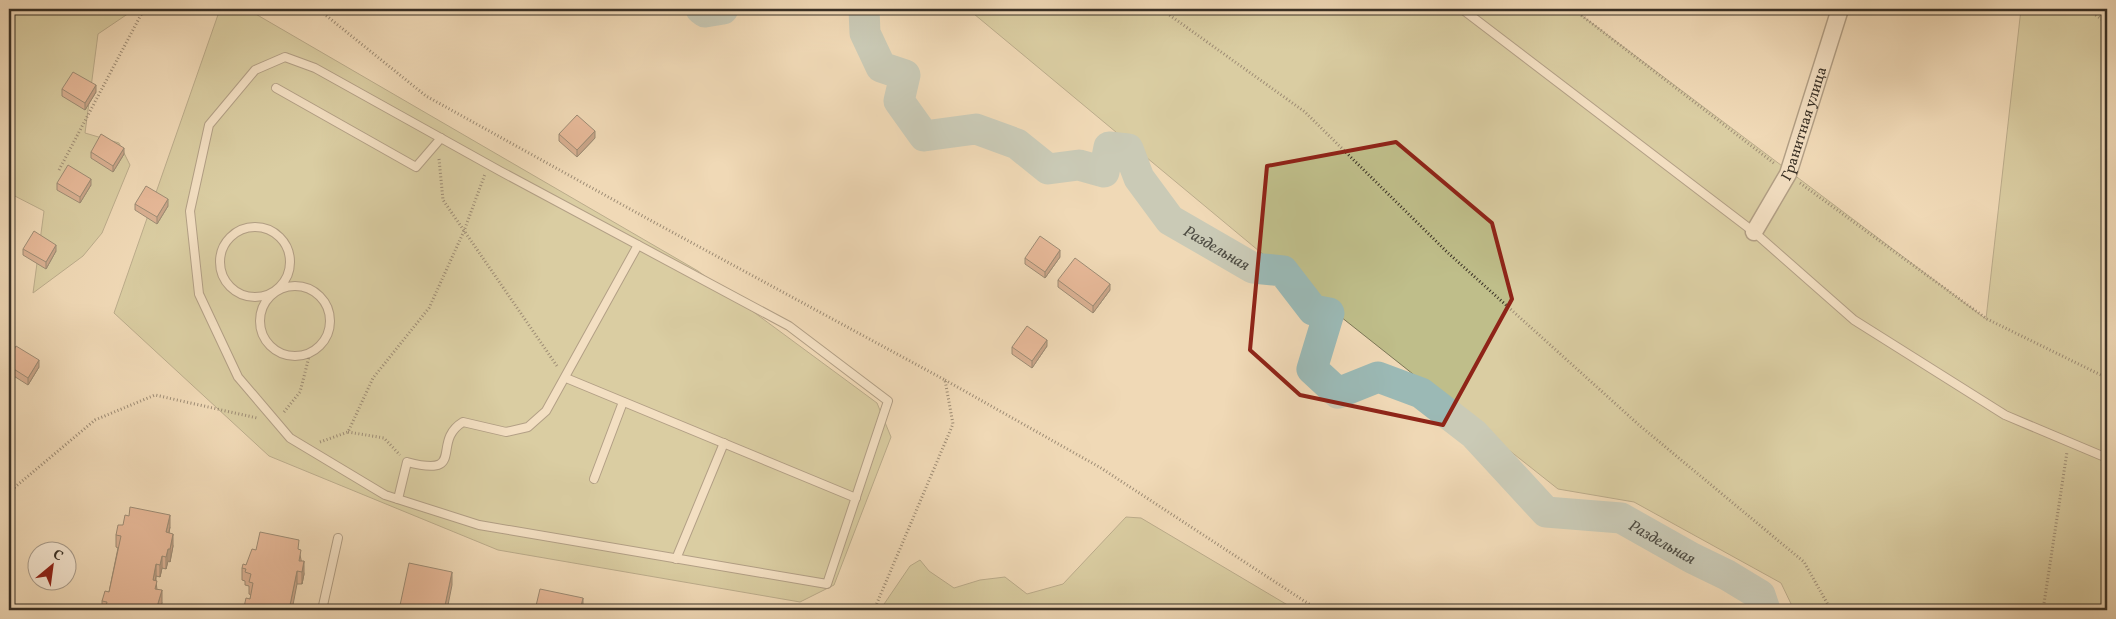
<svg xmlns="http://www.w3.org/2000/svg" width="2116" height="619" viewBox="0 0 2116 619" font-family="Vollkorn,serif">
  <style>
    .green { fill: #bfbe8a; stroke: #7c7758 }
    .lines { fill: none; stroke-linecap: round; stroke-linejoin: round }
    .river { stroke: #9bb9b5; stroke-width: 31 }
    .service-casing { stroke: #675a4a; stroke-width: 10 }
    .minor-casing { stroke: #675a4a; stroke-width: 19 }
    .path { stroke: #393025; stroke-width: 3; stroke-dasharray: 1 2.5; stroke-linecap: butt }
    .service { stroke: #f5e6d0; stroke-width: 8 }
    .minor { stroke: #f5e6d0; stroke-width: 16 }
    .wall { fill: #bc7e66; stroke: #393025 }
    .shaded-wall { fill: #996753; stroke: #393025 }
    .building { fill: #db9377; stroke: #393025 }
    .marked { fill: none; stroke: #8f2418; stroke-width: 4; stroke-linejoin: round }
    .labels { text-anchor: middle; stroke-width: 4; stroke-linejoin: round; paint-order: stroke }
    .street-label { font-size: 15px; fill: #393025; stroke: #f5e6d0 }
    .water-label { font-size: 16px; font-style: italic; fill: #4d4b42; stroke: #f5e6d0 }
  </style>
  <rect width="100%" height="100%" fill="#f0d9b7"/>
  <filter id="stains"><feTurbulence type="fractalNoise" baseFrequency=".004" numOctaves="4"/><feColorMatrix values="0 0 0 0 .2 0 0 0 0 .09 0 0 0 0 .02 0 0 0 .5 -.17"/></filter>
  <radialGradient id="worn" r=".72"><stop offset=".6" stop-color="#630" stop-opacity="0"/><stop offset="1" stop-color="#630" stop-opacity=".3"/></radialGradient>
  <g class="green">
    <path d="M9 9H135L98 34 85 133 119 143 130 165 102 233 83 256 33 293 44 211 9 193V44L11 24 9 26Z"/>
    <path d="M220 9H247L698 271 877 403 891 437 834 585 800 602 498 550 269 456 114 313Z"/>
    <path d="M968 9H1573L1986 319 2021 9H2107V610H1794L1781 583 1634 502 1558 489 1283 271Z"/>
    <path d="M1126 517 1141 518 1296 610H880L910 566 920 560 929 571 954 588 980 580 1005 577 1027 594 1063 584Z"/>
  </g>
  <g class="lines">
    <g class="river">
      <path d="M701 9 705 12 723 9"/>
      <path id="s1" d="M864 9 865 33 881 67 905 75 899 101 924 136 976 129 1017 144 1048 169 1079 165 1104 172 1109 147 1128 149 1139 178 1170 220 1253 268 1283 271 1313 310 1329 313 1312 369 1338 393 1378 377 1421 393 1474 434 1546 512 1621 518 1692 558 1727 575 1760 595 1765 610"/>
    </g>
    <g class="service-casing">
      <g id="service">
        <path d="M1462 9 1754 232 1854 320 2005 415 2107 458"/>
        <path d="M285 57 315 68 500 171 789 326 888 401 827 584 479 525 385 495 290 438 238 377 199 294 190 211 209 125 255 70Z"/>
        <path d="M276 88 416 167 441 138"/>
        <circle cx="255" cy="262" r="35"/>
        <circle cx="295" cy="321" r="35"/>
        <path d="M566 378 856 498"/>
        <path d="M594 479 623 402"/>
        <path d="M398 499 407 462C468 478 430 442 463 422L506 432 528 427 546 411 638 245"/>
        <path d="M676 559 724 443"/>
        <path d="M322 610 338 538"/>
      </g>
    </g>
    <g class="minor-casing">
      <g id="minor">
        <path id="s2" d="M1754 232 1788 174 1840 9"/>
      </g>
    </g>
    <g class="path">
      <path d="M318 9 426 96 648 219 945 380 953 424 874 610"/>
      <path d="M1161 9 1305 112 1447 252 1567 360 1639 425 1804 562 1831 610"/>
      <path d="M1573 9 1775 164"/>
      <path d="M2087 9 2107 23"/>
      <path d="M439 159 443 200 557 366"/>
      <path d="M59 170 144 9"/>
      <path d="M1800 183 1987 319 2107 378"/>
      <path d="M945 380 1101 468 1318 610"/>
      <path d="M284 412 300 392 310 353"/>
      <path d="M348 432 384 438 400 455"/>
      <path d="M320 442 348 432 373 378 429 308 464 231 485 174"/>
      <path d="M9 492 95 420 155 395 257 418"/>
      <path d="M2043 610 2067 452"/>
    </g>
    <use href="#service" class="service"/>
    <use href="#minor" class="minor"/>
  </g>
  <g class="wall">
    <path d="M62 89 96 92 85 110 62 96Z"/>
    <path d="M559 134 595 138 577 157 559 141Z"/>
    <path d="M91 152 124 154 113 172 91 158Z"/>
    <path d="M57 183 91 185 80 203 57 190Z"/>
    <path d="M135 204 168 206 157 224 135 210Z"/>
    <path d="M23 249 56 251 46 269 23 255Z"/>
    <path d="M1060 257 1045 278 1025 264V258Z"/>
    <path d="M1058 280 1110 290 1093 313 1058 287Z"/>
    <path d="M1047 346 1032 368 1012 354V347Z"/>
    <path d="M9 359 39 367 28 385 9 373Z"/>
    <path d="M123 525 170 527 169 533 173 546 170 562 168 561 166 569 162 568 160 577 156 576V581L157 590 162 603 159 610H102V601L109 592 118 548 116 547V535Z"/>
    <path d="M256 550H299L304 574 302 584H297L244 607 250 599 251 595 249 594V586L245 585V581L242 580V568L246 565Z"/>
  </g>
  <g class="shaded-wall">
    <path d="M96 85V92L85 110V103Z"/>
    <path d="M595 131V138L577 157V150Z"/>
    <path d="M124 148V154L113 172V166Z"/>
    <path d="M91 179V185L80 203V197Z"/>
    <path d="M168 199V206L157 224V217Z"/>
    <path d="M56 245V251L46 269V262Z"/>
    <path d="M1060 250V257L1045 278V272Z"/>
    <path d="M1110 284V290L1093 313V306Z"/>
    <path d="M1047 340V346L1032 368V361Z"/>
    <path d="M39 360V367L28 385V378Z"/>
    <path d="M170 515V527L166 545V532Z"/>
    <path d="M173 534V546L170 562V549Z"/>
    <path d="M168 549V561L166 569V557Z"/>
    <path d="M162 556V568L160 577V565Z"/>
    <path d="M304 561V574L302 584V572Z"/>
    <path d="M156 564V576L153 592V580Z"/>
    <path d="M297 571V584L292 610H289Z"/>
    <path d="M452 572V585L447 610H444Z"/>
    <path d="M162 590V603L159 610H156Z"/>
    <path d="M583 598V610H580Z"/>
  </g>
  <g class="building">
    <path d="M73 72 96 85 85 103 62 89Z"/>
    <path d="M577 115 595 131 577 150 559 134Z"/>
    <path d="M101 134 124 148 113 166 91 152Z"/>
    <path d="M68 165 91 179 80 197 57 183Z"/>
    <path d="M146 186 168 199 157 217 135 204Z"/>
    <path d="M34 231 56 245 46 262 23 249Z"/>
    <path d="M1040 236 1060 250 1045 272 1025 258Z"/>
    <path d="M1075 258 1110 284 1093 306 1058 280Z"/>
    <path d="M1027 326 1047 340 1032 361 1012 347Z"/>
    <path d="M16 346 39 360 28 378 9 366V359Z"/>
    <path d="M130 507 170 515 166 532 173 534 170 549H168L166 557 162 556 160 565 156 564 153 580 157 581 155 589 162 590 156 610H105L107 602 102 601 105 591 109 592 121 536 116 535 118 525H123L125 515 129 516Z"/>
    <path d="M260 532 299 540 298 549 301 550 299 561H304L302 572 297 571 289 610H239L240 606 244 607 246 598 250 599 253 583 249 582 251 574 245 572 246 569 242 568 243 564 246 565 252 549 256 550Z"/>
    <path d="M409 563 452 572 444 610H399Z"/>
    <path d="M540 589 583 598 580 610H535Z"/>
  </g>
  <path d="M0 0H2116V619H0ZM1396 142 1492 223 1512 299 1443 425 1300 395 1250 350 1267 166Z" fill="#f0d9b7" fill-opacity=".55" fill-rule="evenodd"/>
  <path class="marked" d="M1396 142 1492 223 1512 299 1443 425 1300 395 1250 350 1267 166Z"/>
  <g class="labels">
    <g class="street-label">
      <text dy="5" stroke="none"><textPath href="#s2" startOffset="120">Гранитная улица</textPath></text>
    </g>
    <g class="water-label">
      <text dy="6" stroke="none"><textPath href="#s1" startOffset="532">Раздельная</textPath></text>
      <text dy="6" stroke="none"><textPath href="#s1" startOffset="1148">Раздельная</textPath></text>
    </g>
  </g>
  <rect width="2116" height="619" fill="none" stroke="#f0d9b7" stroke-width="30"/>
  <rect x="10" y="10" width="2096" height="599" fill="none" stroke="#393025" stroke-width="2.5"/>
  <rect x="15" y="15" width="2086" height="589" fill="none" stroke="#393025"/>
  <g transform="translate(52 566) rotate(29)"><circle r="24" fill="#f5e6d0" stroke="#aa9d8c"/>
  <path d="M0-4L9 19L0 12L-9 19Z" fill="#8f2418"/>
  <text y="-8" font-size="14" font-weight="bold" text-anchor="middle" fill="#393025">С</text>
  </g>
  <rect width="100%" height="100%" filter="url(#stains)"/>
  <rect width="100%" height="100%" fill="url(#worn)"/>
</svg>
